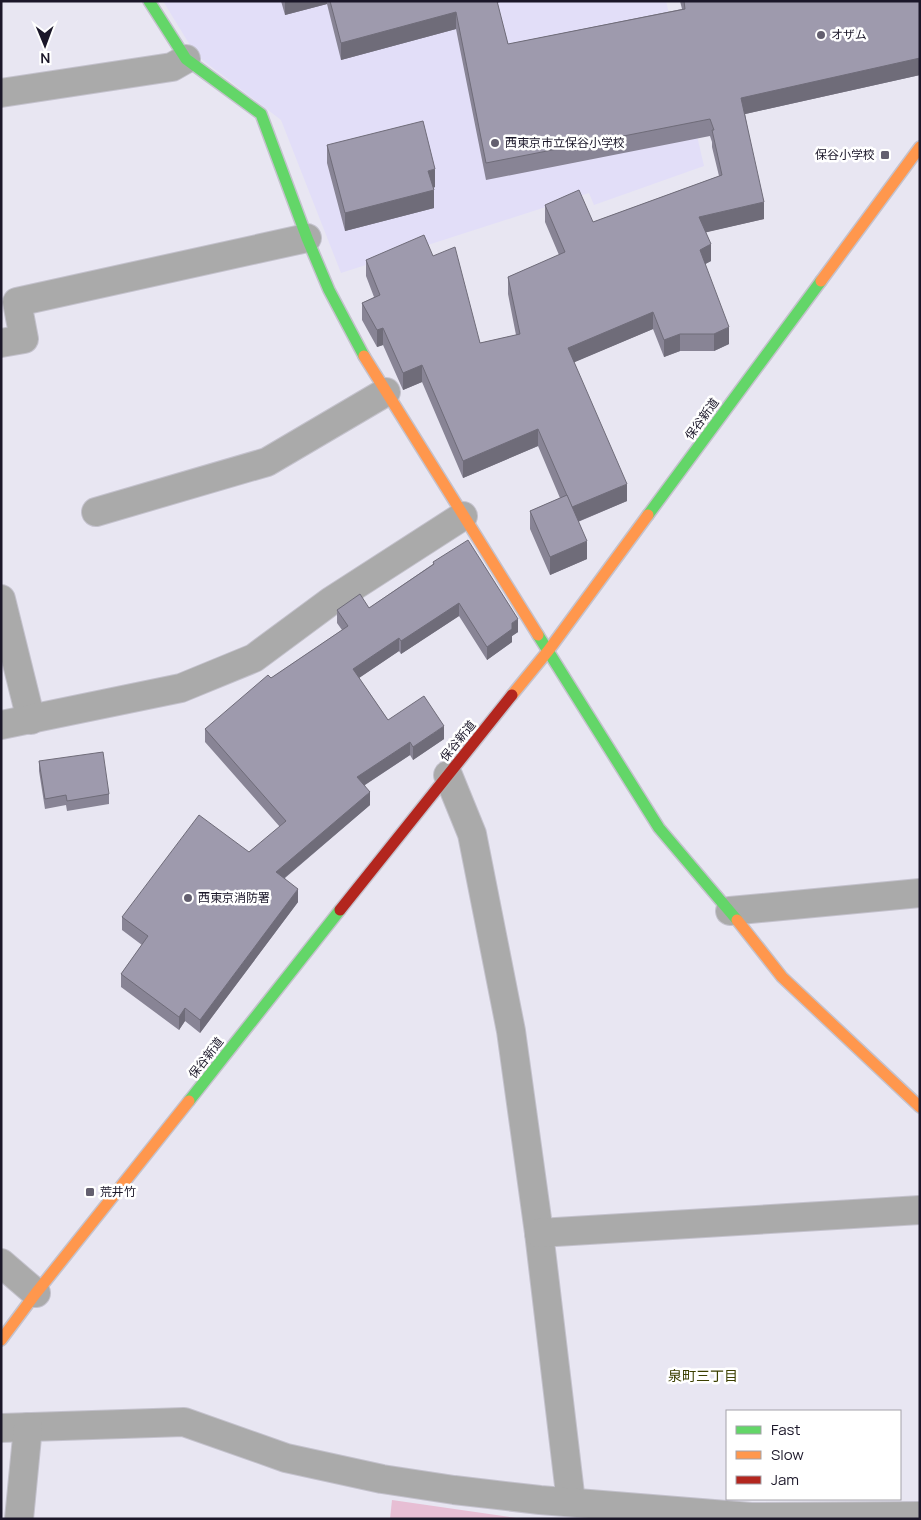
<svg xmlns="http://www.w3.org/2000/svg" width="921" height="1520" viewBox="0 0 921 1520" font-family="Manrope,'Noto Sans JP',sans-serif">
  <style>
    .built { fill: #e2def8 }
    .green { fill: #e7bed4 }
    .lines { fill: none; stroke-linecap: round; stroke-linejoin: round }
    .street-casing { stroke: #c4c2cd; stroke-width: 30 }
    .fast-casing { stroke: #c4c2cd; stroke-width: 14 }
    .slow-casing { stroke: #c4c2cd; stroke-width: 14 }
    .jam-casing { stroke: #c4c2cd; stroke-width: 14 }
    .street { stroke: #aaa; stroke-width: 28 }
    .fast { stroke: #63d668; stroke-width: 11 }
    .slow { stroke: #ff974d; stroke-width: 11 }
    .jam { stroke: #b3261e; stroke-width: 11 }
    .wall { fill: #888495 }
    .shaded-wall { fill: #6f6c79 }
    .building { fill: #9e9aad; stroke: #6f6c79 }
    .poi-dot { fill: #635f6f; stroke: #fff; stroke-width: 2 }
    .labels { text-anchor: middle; stroke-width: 5; stroke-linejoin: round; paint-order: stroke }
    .poi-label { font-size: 12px; fill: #1b1729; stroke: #fff; text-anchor: start }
    .street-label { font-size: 12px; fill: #1b1729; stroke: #fff }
    .neighbourhood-label { font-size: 14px; fill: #3b3f00; stroke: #fff }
  </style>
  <rect width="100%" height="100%" fill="#e8e6f2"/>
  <path class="built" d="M163 1H666L704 166 594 205 589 193 341 273 281 120 196 55Z"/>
  <path class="green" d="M392 1500 523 1519H390Z"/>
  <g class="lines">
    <g class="street-casing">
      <g id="street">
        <path d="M1 93 172 67 186 59"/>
        <path d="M1 343 24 339 17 302 307 238"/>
        <path d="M96 512 267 462 386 392"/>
        <path d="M1 599 31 720"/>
        <path d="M1 725 181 688 254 658 331 601 463 516"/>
        <path d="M448 775 472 834 511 1031 539 1233 571 1502"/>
        <path d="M730 911 920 893"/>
        <path d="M539 1233 920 1210"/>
        <path d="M1 1263 36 1293"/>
        <path d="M1 1428 184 1422 286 1458 382 1479 454 1490 540 1500 751 1517 920 1516"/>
        <path d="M19 1519 28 1427"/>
      </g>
    </g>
    <g class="fast-casing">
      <g id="fast">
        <path d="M149 1 186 59 261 114 307 238 329 290 364 356"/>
        <path d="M648 515 821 281"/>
        <path d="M538 635 659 828 737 920"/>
        <path d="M189 1101 340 910"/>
      </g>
    </g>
    <g class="slow-casing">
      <g id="slow">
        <path d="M821 281 920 147"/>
        <path d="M364 356 538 635"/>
        <path d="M512 695 548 651 648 515"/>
        <path d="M737 920 782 977 920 1107"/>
        <path d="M1 1340 36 1293 189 1101"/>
      </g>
    </g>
    <g class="jam-casing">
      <path id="jam" d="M340 910 512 695"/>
    </g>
    <use href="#street" class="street"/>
    <use href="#fast" class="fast"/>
    <use href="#slow" class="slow"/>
    <use href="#jam" class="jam"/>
  </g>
  <g class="wall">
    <path d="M281 1H503L497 3 508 44 682 9 680 1H920V75L745 114 764 219 706 232 711 261 705 264 729 344 714 351H680L664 357 653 329 574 362 627 501 578 522 587 559 550 575 530 529V511L560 498 538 446 463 478 422 382 403 390 383 345 377 347 362 320V303L374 297 366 276V260L433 256 480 343 516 335 508 294V277L559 255 545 222V205L593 222 719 176 712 147V142L710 136 486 180 456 29 341 60 327 4 285 15Z"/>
    <path d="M327 145 435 187 433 188 434 208 345 231 327 163Z"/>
    <path d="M433 562 518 632 512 636V642L487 660 459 616 401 654 399 651 359 678 388 720 444 739 413 760 410 755 365 785 370 805 285 878 298 902 200 1033 185 1021 179 1030 121 987V974L142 945 122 930V917L249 852 280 827 205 742V729L271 678 342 630 337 623V610L369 608 433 564Z"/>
    <path d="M39 761 109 794V804L67 811 66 805 45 809 39 771Z"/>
  </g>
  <g class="shaded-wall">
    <path d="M285 1H327V4L285 15Z"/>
    <path d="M456 12V29L341 60V43Z"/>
    <path d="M920 58V75L741 115V98Z"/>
    <path d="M435 169V187L428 189V171Z"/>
    <path d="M434 190V208L345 231V213Z"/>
    <path d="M764 202V219L699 234V217Z"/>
    <path d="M711 244V261L700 267V250Z"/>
    <path d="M653 312V329L568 365V348Z"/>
    <path d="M729 327V344L714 351V334Z"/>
    <path d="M383 328V345L377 347V330Z"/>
    <path d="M680 334V351L664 357V340Z"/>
    <path d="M422 365V382L403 390V373Z"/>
    <path d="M538 429V446L463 478V461Z"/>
    <path d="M627 484V501L572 524V507Z"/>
    <path d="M587 541V559L550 575V557Z"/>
    <path d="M459 603V616L401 654V641Z"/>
    <path d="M518 619V632L512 636V642L487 660V647L512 623Z"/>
    <path d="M399 638V651L353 682V669Z"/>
    <path d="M444 726V739L413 760V747Z"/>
    <path d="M410 742V755L357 790V777Z"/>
    <path d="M370 792V805L276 885V872Z"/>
    <path d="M298 889V902L200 1033V1020Z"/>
    <path d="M185 1008V1021L179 1030V1017Z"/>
  </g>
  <g class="building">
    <path d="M330 1H497L508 44 685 9 684 1H920V58L741 98 764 202 699 217 711 244 700 250 729 327 714 334H680L664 340 653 312 568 348 627 484 572 507 538 429 463 461 422 365 403 373 383 328 377 330 362 303 380 295 366 260 424 235 433 256 455 247 480 343 520 334 508 277 565 252 545 205 579 190 593 222 722 175 712 130H714L710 119 486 163 456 12 341 43Z"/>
    <path d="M423 121 435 169 428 171 434 190 345 213 327 145Z"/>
    <path d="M567 495 587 541 550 557 530 511Z"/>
    <path d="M468 540 518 619 512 623V629L487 647 459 603 401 641 399 638 353 669 388 720 424 696 444 726 413 747 410 742 357 777 370 792 276 872 298 889 200 1020 185 1008 179 1017 121 974 148 936 122 917 199 815 249 852 286 821 205 729 268 675 271 678 348 626 337 610 360 594 369 608 434 564 433 562Z"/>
    <path d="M103 752 109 794 67 801 66 795 45 799 39 761Z"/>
  </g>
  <g class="poi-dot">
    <circle cx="821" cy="35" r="5"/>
    <circle cx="495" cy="143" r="5"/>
    <rect x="880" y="150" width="10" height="10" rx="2.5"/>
    <circle cx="188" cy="898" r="5"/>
    <rect x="85" y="1187" width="10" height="10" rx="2.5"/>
  </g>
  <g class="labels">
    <g class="poi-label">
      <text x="831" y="39">オザム</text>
      <text x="505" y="147">西東京市立保谷小学校</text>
      <text x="875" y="159" text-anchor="end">保谷小学校</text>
      <text x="198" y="902">西東京消防署</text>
      <text x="100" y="1196">荒井竹</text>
    </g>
    <g class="street-label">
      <text transform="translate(702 419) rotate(-54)" y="4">保谷新道</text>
      <text transform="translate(458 741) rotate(-51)" y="4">保谷新道</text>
      <text transform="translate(206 1058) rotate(-52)" y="4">保谷新道</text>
    </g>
    <g class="neighbourhood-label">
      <text x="703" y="1381">泉町三丁目</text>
    </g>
  </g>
  <rect width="921" height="1520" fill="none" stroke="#1b1729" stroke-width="5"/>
  <rect x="726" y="1410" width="175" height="90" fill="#ffffff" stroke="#a4a2a9"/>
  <rect x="736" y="1426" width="25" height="8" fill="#63d668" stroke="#a4a2a9"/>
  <text x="771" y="1435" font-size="15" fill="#1b1729">Fast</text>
  <rect x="736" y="1451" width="25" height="8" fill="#ff974d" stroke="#a4a2a9"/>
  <text x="771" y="1460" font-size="15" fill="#1b1729">Slow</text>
  <rect x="736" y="1476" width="25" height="8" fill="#b3261e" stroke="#a4a2a9"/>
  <text x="771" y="1485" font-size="15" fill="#1b1729">Jam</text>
  <g transform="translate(45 45) rotate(179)" stroke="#ffffff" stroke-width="4" paint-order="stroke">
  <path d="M0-4L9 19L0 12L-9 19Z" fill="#1b1729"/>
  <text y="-8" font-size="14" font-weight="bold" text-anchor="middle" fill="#1b1729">N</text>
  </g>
</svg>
